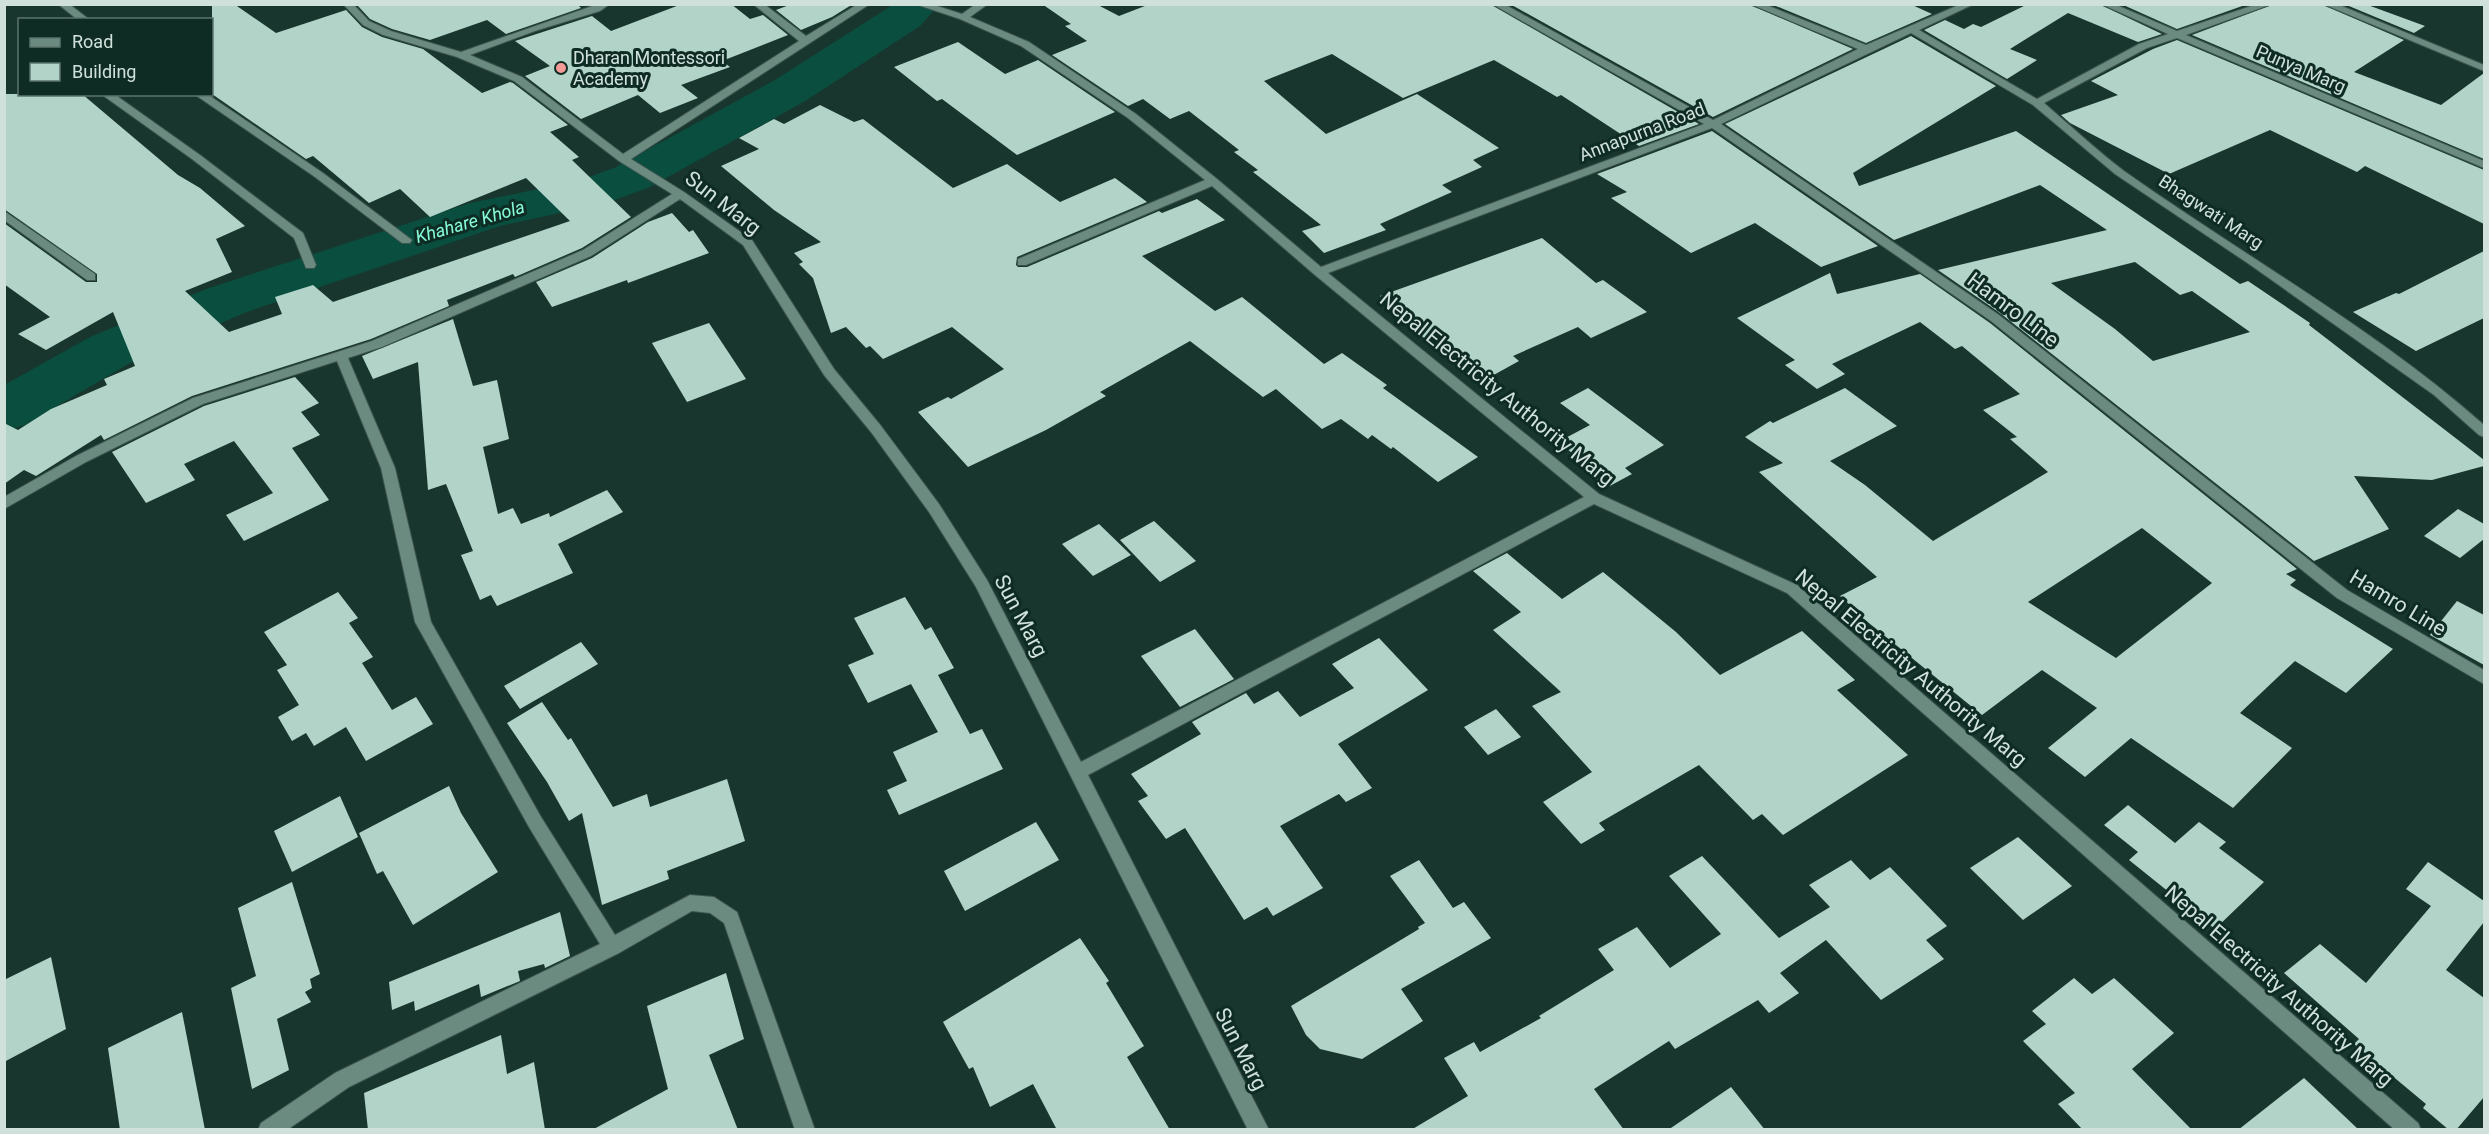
<svg xmlns="http://www.w3.org/2000/svg" width="2489" height="1134" viewBox="0 0 2489 1134" font-family="Roboto,sans-serif">
  <style>
    .lines { fill: none; stroke-linecap: round; stroke-linejoin: round }
    .river { fill: #094e3e; fill-rule: evenodd }
    .building { fill: #b2d4c8; fill-rule: evenodd }
    .minor-casing { stroke: #3b544d; stroke-width: 2 }
    .minor { fill: #6b8a80; fill-rule: evenodd }
    .poi-dot { fill: #f59b97; stroke: #0e2c24; stroke-width: 2 }
    .labels { text-anchor: middle; stroke-width: 6; stroke-linejoin: round; paint-order: stroke }
    .far-poi-label { font-size: 18px; fill: #d0e1db; stroke: #0e2c24; text-anchor: start }
    .far-street-label { font-size: 18px; fill: #d0e1db; stroke: #0e2c24 }
    .far-water-label { font-size: 18px; font-style: italic; fill: #87fad8; stroke: #0e2c24 }
    .street-label { font-size: 21px; fill: #d0e1db; stroke: #0e2c24 }
  </style>
  <rect width="100%" height="100%" fill="#19362e"/>
  <g class="lines">
    <path class="river" d="M894 4H940L920 26 807 100 648 188 606 203 500 226 244 313 130 363 25 425 4 431V385L90 337 206 289 470 203 577 181 614 168 775 80Z"/>
  </g>
  <g class="building">
    <path d="M212 4H234L276 33 346 10 362 27 382 37 423 49 482 93 510 82 513 83 568 125 550 132 579 157 572 160 631 217 582 248 515 277 513 274 447 300 449 306 371 339 192 396 104 440 101 435 36 476 24 470 4 484V423L18 430 51 409 107 385 104 379 135 366 113 312 46 350 18 334 50 317 4 284V223L86 282H97V274L4 209V94H82L178 175 200 188 245 226 216 239 232 272 185 291 229 332 282 314 275 297 313 285 333 302 570 221 526 178 430 217 400 189 369 203 313 156 306 159 212 94Z"/>
    <path d="M362 4H577L581 8 506 34 487 20 430 40 392 29 370 19 358 6Z"/>
    <path d="M682 4H731L750 19 763 15 788 35 722 61 730 67 681 85 698 98 660 113 638 95 581 119 525 76 550 66 515 41 592 16 611 31Z"/>
    <path d="M792 4H853L832 17 801 30 776 10Z"/>
    <path d="M1042 4H1096L1119 16 1150 4H1490L1699 124 1639 146 1561 95 1557 97 1494 60 1403 98 1332 54 1264 81 1326 134 1417 94 1499 148 1473 160 1482 167 1442 185 1452 192 1380 224 1386 230 1324 253 1302 231 1321 225 1253 172 1258 170 1234 152 1239 150 1189 111 1170 119 1143 99 1128 106 1052 55 1087 41 1065 26 1071 24Z"/>
    <path d="M1510 4H1748L1853 49 1713 117Z"/>
    <path d="M1771 4H1910L1932 14 1866 43Z"/>
    <path d="M2028 4H2099L2162 34 2138 42 2068 13 2010 49 2037 60 2007 79 1924 30 1945 20 1964 29 1973 24 1981 27Z"/>
    <path d="M2121 4H2248L2177 29Z"/>
    <path d="M2274 4H2321L2404 40 2354 72 2441 105 2484 73V159L2192 35Z"/>
    <path d="M2344 4H2365L2425 26 2414 33Z"/>
    <path d="M1911 36 1996 86 1853 173 1859 186 2016 131 2240 284 2248 281 2310 323 2309 325 2484 460V466L2432 480 2354 476 2389 529 2314 561 2000 313 1938 270 2107 230 2040 185 1894 240 1725 124ZM2135 262 2180 295 2192 291 2250 332 2153 361 2115 329 2051 283Z"/>
    <path d="M2177 40 2484 170V224L2365 166 2357 172 2270 130 2169 174 2070 123 2061 115 2118 95 2091 81 2153 49Z"/>
    <path d="M958 42 1005 74 1038 60 1115 112 1017 155 942 99 937 101 894 67Z"/>
    <path d="M820 105 854 122 863 119 953 188 1007 164 1060 202 1115 178 1147 202 1017 257 1016 265 1018 267H1027L1159 211 1162 213 1197 199 1225 220 1142 256 1215 311 1242 297 1324 364 1342 353 1387 385 1383 388 1478 457 1438 482 1393 447 1391 449 1372 435 1368 439 1341 419 1322 429 1276 389 1263 397 1190 341 1100 392 1106 396 1046 430 968 467 918 412 948 397 951 399 1004 369 952 327 883 359 870 346 866 348 846 327 831 333 813 278 799 264 803 262 794 253 821 242 774 210 721 166 759 149 739 138 774 119 784 124Z"/>
    <path d="M1712 131 1878 246 1821 267 1755 223 1691 253 1611 198 1627 192 1597 174Z"/>
    <path d="M672 213 689 232 693 230 709 253 628 283 627 280 552 307 536 282 592 258 648 222Z"/>
    <path d="M1542 238 1596 283 1603 280 1647 312 1591 338 1578 327 1513 356 1519 361 1481 382 1423 337 1380 296Z"/>
    <path d="M2484 251V318L2416 351 2353 312 2396 293 2399 294Z"/>
    <path d="M1830 273 1837 294 1920 274 1990 323 2297 569 2286 574 2296 580 2290 585 2393 649 2346 693 2295 661 2240 713 2292 748 2233 808 2131 738 2085 777 2048 748 2097 708 2042 670 1982 715 1848 606 1850 605 1840 596 1877 577 1759 472 1783 463 1745 437 1770 421 1773 423 1845 388 1897 426 1830 461 1865 485 1933 541 2048 472 2010 439 2017 437 1983 410 2020 394 1962 346 1955 349 1920 322 1832 364 1845 374 1817 389 1785 365 1795 360 1737 318ZM2142 528 2212 583 2116 658 2028 602Z"/>
    <path d="M453 319 473 386 497 380 509 439 483 447 498 514 513 508 521 524 549 513 550 517 607 490 623 512 558 544 573 573 497 606 491 595 480 600 461 555 473 551 446 484 428 490 418 362 373 379 362 356Z"/>
    <path d="M709 323 746 379 687 402 652 343Z"/>
    <path d="M295 377 319 403 301 412 320 435 292 448 329 500 244 541 226 515 273 493 234 441 184 464 195 480 146 503 112 452 204 406Z"/>
    <path d="M1588 388 1664 445 1625 468 1632 474 1606 488 1573 460 1576 456 1558 442 1590 425 1560 403Z"/>
    <path d="M2458 509 2484 524V539L2460 558 2424 536Z"/>
    <path d="M1154 521 1196 561 1160 582 1120 540Z"/>
    <path d="M1099 524 1131 555 1093 576 1062 544Z"/>
    <path d="M1507 553 1562 599 1603 572 1676 632 1720 675 1802 631 1855 680 1837 690 1908 755 1783 835 1762 814 1753 820 1699 765 1599 823 1605 830 1581 844 1543 802 1592 772 1532 706 1561 692 1493 630 1521 612 1473 571Z"/>
    <path d="M338 592 358 618 349 623 373 657 362 663 392 710 416 697 433 724 366 761 346 727 314 746 306 733 292 741 278 717 299 705 277 670 287 665 264 632Z"/>
    <path d="M905 597 925 630 931 627 954 668 938 675 970 734 982 729 1003 769 899 815 887 790 907 781 893 752 938 732 911 684 868 703 848 665 874 654 854 618Z"/>
    <path d="M2457 601 2484 615V665L2430 635Z"/>
    <path d="M1195 629 1234 679 1180 707 1141 656Z"/>
    <path d="M1379 638 1428 690 1338 744 1372 788 1346 802 1339 794 1280 826 1323 888 1273 916 1267 907 1244 920 1185 828 1166 839 1138 801 1148 796 1131 774 1201 734 1192 722 1246 693 1254 704 1278 691 1300 717 1354 688 1332 664Z"/>
    <path d="M581 642 598 664 520 709 504 686Z"/>
    <path d="M542 702 568 740 571 738 613 807 647 794 650 807 727 779 745 841 667 871 669 879 602 905 582 813 569 821 547 782 507 723Z"/>
    <path d="M1496 709 1521 737 1488 755 1464 727Z"/>
    <path d="M449 786 461 813 498 872 413 925 383 871 377 874 359 833Z"/>
    <path d="M340 796 358 837 292 872 274 831Z"/>
    <path d="M2128 805 2175 843 2199 822 2226 842 2219 848 2264 882 2215 929 2129 860 2138 852 2104 825Z"/>
    <path d="M1036 822 1059 860 965 911 944 871Z"/>
    <path d="M2018 837 2072 886 2023 920 1970 868Z"/>
    <path d="M1702 856 1779 938 1830 907 1809 885 1851 860 1870 880 1890 867 1947 926 1926 940 1944 959 1881 1000 1826 940 1780 973 1799 993 1769 1013 1758 1000 1675 1049 1669 1041 1594 1089 1624 1130H1411L1468 1096 1444 1058 1474 1042 1480 1052 1541 1018 1539 1016 1614 970 1598 949 1637 927 1670 968 1721 934 1669 876Z"/>
    <path d="M1419 860 1453 908 1464 902 1491 938 1401 989 1423 1021 1362 1059 1320 1049 1306 1035 1291 1006 1419 929 1418 927 1425 923 1390 876Z"/>
    <path d="M2428 862 2484 901V922L2446 970 2484 998V1097L2456 1130H2449L2423 1108 2426 1104 2354 1044 2359 1039 2284 973 2320 944 2366 983 2431 906 2406 889Z"/>
    <path d="M292 882 320 974 310 979 312 988 305 992 311 1002 277 1019 289 1070 252 1089 231 988 256 976 238 908Z"/>
    <path d="M560 912 570 956 545 968 544 964 518 971 520 981 481 997 479 984 415 1011 414 1001 392 1010 389 982Z"/>
    <path d="M1080 938 1109 981 1106 983 1144 1046 1127 1057 1170 1130H1057L1033 1084 990 1107 973 1067 969 1069 943 1022Z"/>
    <path d="M51 957 66 1029 4 1062V980Z"/>
    <path d="M726 973 744 1039 709 1055 738 1130H592L668 1089 647 1006Z"/>
    <path d="M2074 978 2092 994 2114 978 2174 1033 2132 1069 2192 1130H2083L2058 1104 2075 1093 2023 1041 2046 1024 2032 1011Z"/>
    <path d="M182 1012 205 1130H120L108 1048Z"/>
    <path d="M501 1035 507 1074 534 1062 545 1130H368L364 1093Z"/>
    <path d="M2304 1078 2359 1130H2238Z"/>
    <path d="M1731 1087 1765 1130H1668Z"/>
  </g>
  <g class="lines">
    <g class="minor-casing">
      <g id="minor">
        <path d="M58 4H69L90 20H78Z"/>
        <path d="M343 4H353L369 21 391 31 461 52 598 4H610L600 11 535 31 470 55 522 77 623 154 799 41 753 4H764L806 36 858 4H870L631 159 684 192 752 240 834 369 881 426 939 504 987 580 1081 762 1584 497 1315 275 1212 186 1026 265H1018V259L1205 180 1128 118 1021 46 960 19 915 4H931L962 14 976 4H988L970 17 1029 42 1136 114 1217 179 1321 267 1704 124 1492 4H1504L1713 120 1858 49 1750 4H1764L1866 45 1961 4H1974L1919 30 2037 99 2139 44 2168 34 2101 4H2114L2177 31 2257 4H2272L2186 35 2484 161V168L2177 38 2147 48 2044 103C2071 126 2096 150 2124 171 2244 256 2374 328 2484 425V437L2479 435 2434 395 2249 264 2115 174 2033 105 1911 33 1721 124 1999 315 2347 590 2484 670V684L2337 598 1991 321 1712 128 1328 273 1599 494 1797 585 2418 1123 2421 1130H2395L1787 593 1594 504 1088 775 1269 1130H1248L976 587 929 512 871 432 824 375 743 245 680 199 591 256 382 347 348 358 395 468 431 622 541 817 615 935 690 895 714 897 737 912 815 1130H795L724 923 710 913 692 911 619 953 349 1087 287 1130H258L261 1123 335 1073 600 944 529 827 415 622 381 468 337 361 203 404 86 462 4 509V497L76 456 193 398 372 341 583 250 672 194 619 161 514 81 457 57 383 35 363 25Z"/>
        <path d="M2323 4H2337L2484 65V71Z"/>
        <path d="M101 94H114L200 155 303 233 316 265 314 268H306L294 238 192 159Z"/>
        <path d="M194 94H207L323 173 412 240 410 243H402L315 177Z"/>
        <path d="M4 211 95 274V280H87L4 220Z"/>
      </g>
    </g>
    <use href="#minor" class="minor"/>
  </g>
  <circle class="poi-dot" cx="561" cy="68" r="6"/>
  <g class="labels">
    <g class="far-poi-label">
      <text x="573" y="64">Dharan Montessori<tspan x="573" dy="21">Academy</tspan></text>
    </g>
    <g class="far-street-label">
      <text transform="translate(2301 69) rotate(23)" y="6">Punya Marg</text>
      <text transform="translate(1642 132) rotate(-21)" y="6">Annapurna Road</text>
      <text transform="translate(2211 212) rotate(33)" y="6">Bhagwati Marg</text>
    </g>
    <g class="far-water-label">
      <text transform="translate(470 222) rotate(-16)" y="6">Khahare Khola</text>
    </g>
    <g class="street-label">
      <text transform="translate(723 203) rotate(38)" y="7">Sun Marg</text>
      <text transform="translate(2013 310) rotate(37)" y="7">Hamro Line</text>
      <text transform="translate(1497 389) rotate(39)" y="7">Nepal Electricity Authority Marg</text>
      <text transform="translate(2398 603) rotate(31)" y="7">Hamro Line</text>
      <text transform="translate(1021 616) rotate(62)" y="7">Sun Marg</text>
      <text transform="translate(1911 668) rotate(40)" y="7">Nepal Electricity Authority Marg</text>
      <text transform="translate(2279 986) rotate(41)" y="7">Nepal Electricity Authority Marg</text>
      <text transform="translate(1241 1049) rotate(63)" y="7">Sun Marg</text>
    </g>
  </g>
  <rect width="2489" height="1134" fill="none" stroke="#d0e1db" stroke-width="12"/>
  <rect x="18" y="18" width="195" height="78" fill="#0e2c24" stroke="#5c746d" stroke-width="1.5"/>
  <rect x="30" y="38" width="30" height="9" fill="#6b8a80" stroke="#5c746d" stroke-width="1.5"/>
  <text x="72" y="48" font-size="18" fill="#d0e1db">Road</text>
  <rect x="30" y="63" width="30" height="18" fill="#b2d4c8" stroke="#5c746d" stroke-width="1.5"/>
  <text x="72" y="78" font-size="18" fill="#d0e1db">Building</text>
</svg>
